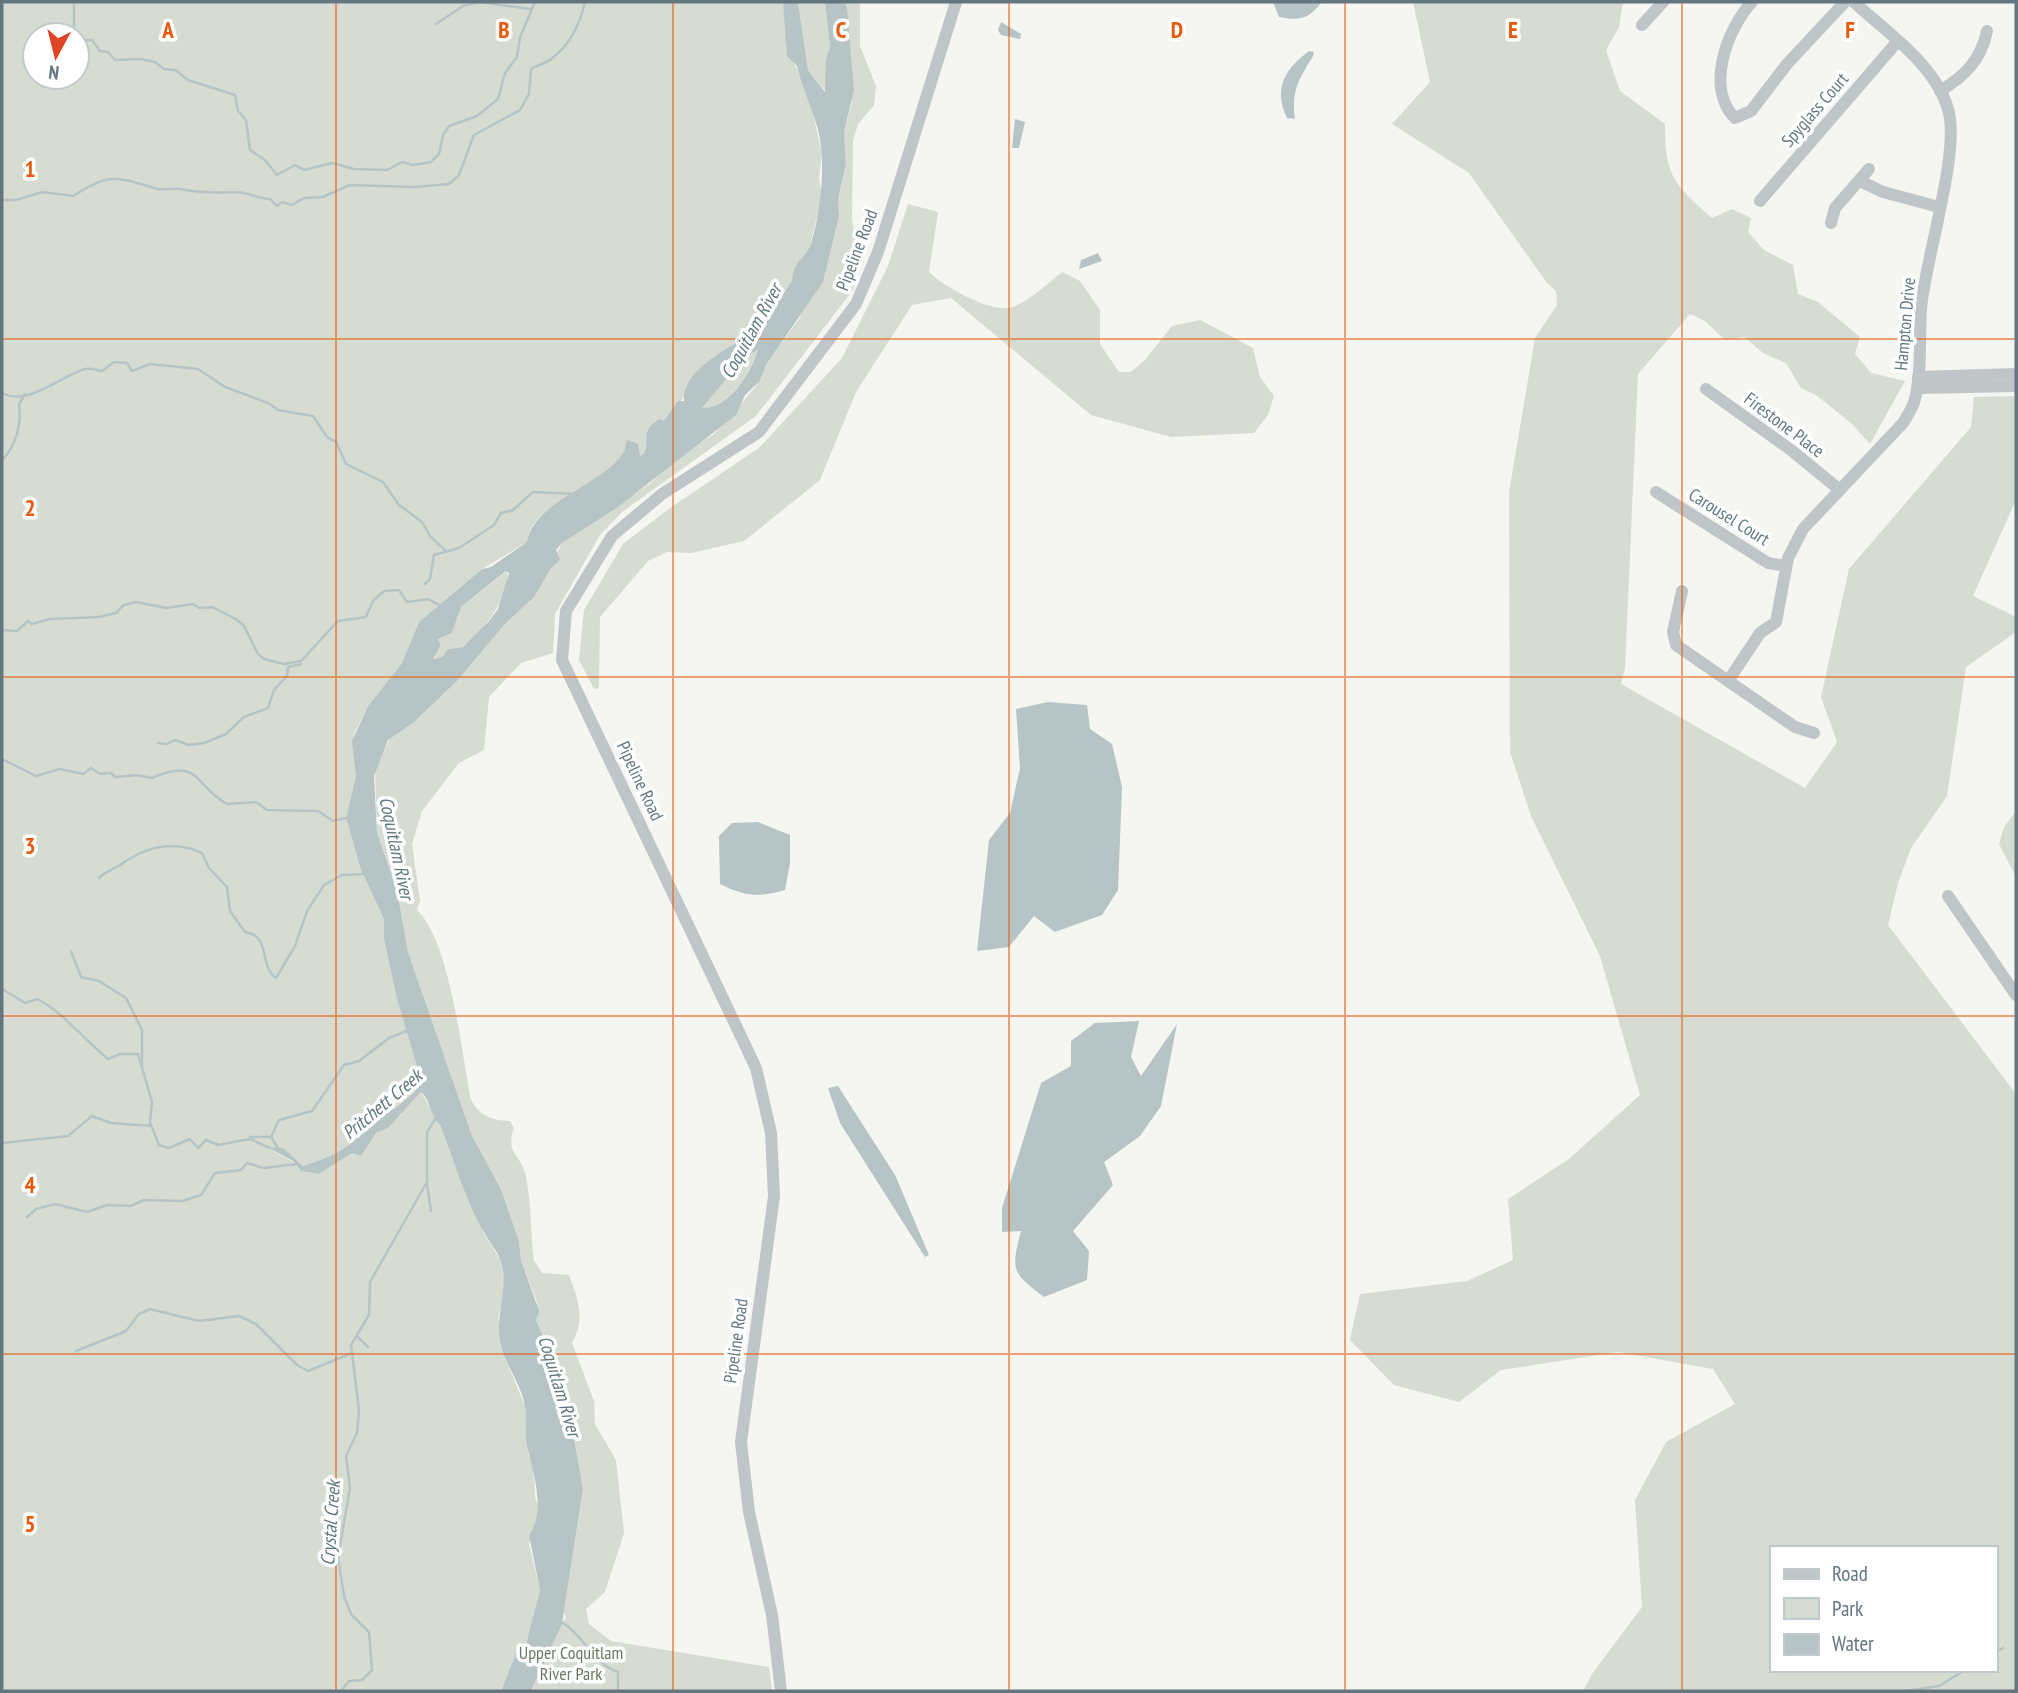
<svg xmlns="http://www.w3.org/2000/svg" width="2018" height="1693" viewBox="0 0 2018 1693" font-family="'PT Sans Narrow',sans-serif">
  <style>
    .green { fill: #d6dcd2; fill-rule: evenodd }
    .water { fill: #b6c4c6; fill-rule: evenodd }
    .lines { fill: none; stroke-linecap: round; stroke-linejoin: round }
    .stream { stroke: #b6c4c6; stroke-width: 2.5 }
    .minor { stroke: #c0c5c7; stroke-width: 12 }
    .grid { fill: none; stroke: #e8590c; stroke-width: 2; stroke-opacity: 0.55 }
    .labels { text-anchor: middle; stroke-width: 7; stroke-linejoin: round; paint-order: stroke }
    .street-label { font-size: 18px; fill: #647781; stroke: #fff }
    .park-label { font-size: 18px; fill: #697963; stroke: #fff }
    .water-label { font-size: 19px; font-style: italic; fill: #60797f; stroke: #fff }
    .grid-label { font-size: 23px; text-anchor: middle; font-weight: bold; fill: #e8590c; stroke: #fff; stroke-width: 7; stroke-linejoin: round; paint-order: stroke }
  </style>
  <rect width="100%" height="100%" fill="#f5f5f1"/>
  <g class="green">
    <path d="M2 2H783L788 33 786 47 808 92 822 153 819 178 822 197 809 249 794 271 791 282 760 325 709 361 644 454 641 457 625 453C611 467 595 479 579 491 559 505 530 514 527 542L482 569 419 622 402 663 368 706 354 734 356 777 346 818 361 870 384 919V939L396 995 420 1077 415 1092 394 1109 373 1119 369 1128 348 1147 322 1162 303 1166 283 1148H268L293 1162 301 1171 319 1174 351 1153 363 1149 376 1133 388 1128 421 1092 440 1125 484 1234 501 1261 505 1292 498 1317 505 1358 525 1406 528 1453 534 1466 535 1498 539 1508 536 1527 529 1544 540 1590 525 1648 516 1653 501 1691H2ZM35 35H77V77H35Z"/>
    <path d="M798 2H825L830 48 826 59V92L808 70Z"/>
    <path d="M845 2H860V46L876 86 874 105 858 124 853 141 852 220 859 261 853 290 756 416 622 512 600 535 555 614 553 653 521 663 489 697 484 750 459 763 422 811 412 844 420 901 417 910C451 943 461 1052 471 1100 481 1117 491 1120 510 1121L514 1128C505 1153 520 1154 525 1173 532 1201 530 1232 534 1261L542 1273 569 1275C578 1299 586 1319 572 1343L594 1401 595 1424 616 1460 624 1533 605 1592 586 1609 589 1624 611 1641 769 1667 772 1691H529L540 1671 551 1634 566 1618 564 1612 583 1489 574 1438 557 1386 550 1377 546 1343 536 1320 537 1302 521 1260 519 1241 501 1189 472 1136 408 952 397 890 377 833 375 770 390 738 413 723 456 682 505 624 534 597 562 543 648 485 689 449 713 435 731 416 760 381 766 365 799 319 839 216 838 199 846 164 844 132 852 102Z"/>
    <path d="M1413 2H1623L1619 27 1606 50 1620 91 1665 124C1665 177 1674 184 1712 218L1732 209 1751 218 1748 232 1764 250 1793 265 1798 294 1818 302 1860 337 1855 354 1871 373 1905 381 1870 444 1852 424 1816 395 1801 388 1786 363 1763 353 1744 337 1725 340 1705 321 1690 314 1638 374 1625 668 1621 684 1805 788 1837 742 1821 697 1849 569 1971 427 1974 397 2016 396V500L1973 596 2016 617V632L1966 667 1947 796 1911 848 1898 883 1888 925 2016 1094V1691H1583L1592 1674 1642 1607 1635 1500 1666 1442 1735 1404 1713 1369 1618 1352 1501 1370 1459 1402 1394 1385 1350 1340 1360 1294 1467 1281 1513 1260 1508 1199 1569 1159 1640 1095 1600 956 1531 816 1510 752 1509 492 1535 338 1557 305 1556 291 1547 283 1469 173 1392 124 1430 82ZM1771 1548H1995V1670H1771Z"/>
    <path d="M908 204 938 212 929 272C943 286 993 315 1013 307 1030 301 1048 283 1062 272L1080 281 1100 310V344L1119 372H1131L1145 360 1172 326 1200 320 1253 348 1260 377 1274 396 1268 415 1254 433 1171 437 1091 415 951 298 912 305 856 392 820 480 744 541 691 553 667 552 648 561 600 617 599 688 594 689 579 660 584 610 623 544 670 508 759 448 842 358 888 266Z"/>
    <path d="M758 349C750 372 730 409 701 408L740 362Z"/>
    <path d="M507 571C512 594 483 632 464 646 461 648 453 648 448 649L442 657 433 659 441 645 438 639 452 633 461 607Z"/>
    <path d="M2016 811V877L1999 844 2004 827Z"/>
  </g>
  <g class="water">
    <path d="M783 2H798L808 70 825 92 826 59 830 47 825 2H845L847 9 854 90 844 132 846 164 838 199 839 216 823 282 766 365 760 381 745 395 736 415 618 507 562 543 556 550 560 560 551 568 534 597 505 624 456 682 413 723 388 740 374 776 377 833 397 890 408 952 472 1136 501 1189 519 1241 521 1260 539 1311 536 1320 546 1343 550 1377 557 1386 574 1438 583 1489 562 1624 531 1690 501 1691 516 1653 525 1648 540 1590 529 1535C545 1515 535 1477 529 1454 524 1439 527 1421 525 1406 521 1383 504 1364 500 1341 495 1314 509 1290 501 1262 498 1251 490 1244 485 1234 466 1203 454 1159 440 1125 430 1115 431 1101 421 1092L388 1128 376 1133 361 1156 352 1153 319 1174 301 1171 293 1161 267 1147 283 1148 303 1166C343 1154 358 1142 381 1110L394 1109 415 1092 420 1077 396 995 384 939V919L361 870 346 818 356 776 352 741 368 706 402 663 419 622 482 569 491 567 527 542C532 504 598 486 622 455 626 451 625 446 627 440L638 444 640 456 644 454C651 437 639 433 659 419L664 421 678 401H684C683 365 737 347 760 325 771 315 782 295 791 282 793 279 792 276 793 273 795 263 806 256 810 246 821 215 827 157 817 126 814 116 797 71 797 66L787 56ZM758 349C751 373 729 409 702 408L740 362ZM506 571 509 573 498 609 489 621 463 647 448 649 442 657 433 659 441 645 438 639 452 633 461 607Z"/>
    <path d="M1273 2H1322C1308 19 1301 21 1279 17Z"/>
    <path d="M1001 22 1021 34 1020 39 1001 35 998 30Z"/>
    <path d="M1309 51 1314 52C1313 59 1309 61 1306 68 1295 85 1292 99 1295 119L1287 118C1273 88 1285 69 1309 51Z"/>
    <path d="M1015 119 1025 122 1019 148H1012Z"/>
    <path d="M1098 253 1102 261 1079 269 1081 260Z"/>
    <path d="M1048 702 1087 705 1090 729 1112 744 1122 787 1118 890 1102 915 1055 932 1034 916 1009 947 977 951 989 840 1010 813 1020 768 1016 709Z"/>
    <path d="M758 822 790 835V863L785 890C758 898 744 896 720 884L719 836 732 823Z"/>
    <path d="M1139 1021 1131 1057 1141 1076 1177 1024 1161 1106 1140 1136 1104 1162 1113 1185 1073 1231 1089 1251 1087 1280 1044 1297C1011 1272 1011 1270 1021 1231L1002 1232V1208L1041 1083 1071 1066V1041L1095 1023Z"/>
    <path d="M838 1086 895 1175 929 1255 925 1257 840 1123 828 1088Z"/>
  </g>
  <g class="lines">
    <g class="stream">
      <path d="M74 2V33L84 40H92L100 51 108 52 115 60 140 59 155 62 164 69 175 70 188 80 235 95 238 111 246 120 250 150 265 160 277 175 295 165 304 170 332 163 354 169 387 170 402 162 413 165 431 162 439 154 443 135 449 126 477 116 498 99 505 73 517 57 520 37 535 2"/>
      <path d="M479 2 531 9"/>
      <path d="M436 24 463 6 478 2"/>
      <path d="M2 200H16L42 192 73 196C81 191 98 181 106 180 123 176 141 185 158 189 165 190 173 188 180 189 199 193 214 193 234 192 246 191 258 199 270 199L277 206 282 202 292 205 304 198 323 197 350 185 415 187 449 184 459 175 474 135 520 110 529 94 531 69C537 65 545 64 551 59 570 45 580 24 585 2"/>
      <path d="M2 393C28 407 60 376 85 369 91 368 96 370 102 371L114 362 127 363 132 371 150 364 198 369 225 387 268 403 278 410 313 416 327 437 336 442 346 464 383 482 399 505 422 522 430 536 445 550"/>
      <path d="M2 461C16 445 22 424 19 404L25 394"/>
      <path d="M425 584 430 579 434 555 459 548 494 525 501 513 513 510 533 492 574 494"/>
      <path d="M2 630 17 631 28 621 32 624 50 619 99 617 116 613 124 605 136 602 167 608 193 604 199 608 212 607 236 619 244 626 258 654 264 659 284 664 301 661 338 621 366 617 373 601 384 591 399 590 407 602 428 599 439 605"/>
      <path d="M158 743 167 744 175 740 189 745 204 743 226 734 244 717 268 708 274 690 287 676 288 667 301 664"/>
      <path d="M2 759 36 776 60 769 83 774 91 768 100 774 111 773 115 777 136 775 152 778C201 757 193 785 227 804L256 802 267 810 318 811 333 821 346 818"/>
      <path d="M99 878C106 871 115 869 123 863 148 846 174 840 202 853L209 868 227 887 230 911 245 932C272 936 258 965 276 978L295 946 307 911 324 885 342 875 364 874"/>
      <path d="M71 951 81 977 99 981 126 998 142 1030V1065"/>
      <path d="M2 989 25 1003 38 999C66 1015 83 1039 108 1059L120 1054H138L152 1102 150 1122 159 1145 169 1148 190 1139 198 1148 206 1140 218 1145 250 1139 270 1148"/>
      <path d="M250 1137H271L278 1148"/>
      <path d="M271 1137 279 1120 312 1111 344 1065 359 1061 389 1038 409 1030"/>
      <path d="M2 1143 68 1136 92 1116 111 1123 151 1126"/>
      <path d="M427 1184 431 1211"/>
      <path d="M27 1217 36 1209 55 1204 87 1212 107 1205 131 1206 144 1200 182 1201 201 1195 215 1173 241 1170 247 1163 263 1168 297 1164"/>
      <path d="M357 1336 368 1347"/>
      <path d="M76 1351 126 1331 139 1314 150 1309 199 1321 239 1316 256 1324 297 1365 308 1371 352 1353"/>
      <path d="M560 1621C583 1634 593 1664 618 1672V1691"/>
      <path d="M1995 1653 2003 1648"/>
      <path d="M341 1691 349 1681 362 1680 372 1670 369 1632 351 1614 344 1596 338 1557 350 1488 346 1456 357 1433 359 1410 351 1345 369 1315 370 1282 427 1182V1132L436 1118"/>
      <path d="M1905 1691 1939 1686 1965 1670"/>
    </g>
    <g class="minor">
      <path d="M1752 2C1727 29 1705 88 1735 118L1751 111 1787 64 1845 2"/>
      <path d="M1642 25 1663 2"/>
      <path d="M1940 91C1965 76 1981 60 1987 31"/>
      <path d="M1860 181 1883 192 1939 207"/>
      <path d="M1760 201 1897 42"/>
      <path d="M1831 223 1835 208 1869 169"/>
      <path d="M1918 377 2016 374"/>
      <path d="M1917 388 2016 386"/>
      <path d="M1706 389 1791 450 1840 490"/>
      <path d="M1656 492 1768 563 1786 566"/>
      <path d="M1682 591 1673 632 1676 645 1795 727 1814 733"/>
      <path d="M1728 681 1760 633 1776 622 1788 558 1803 529 1903 423C1907 416 1913 408 1915 399 1922 370 1919 339 1921 309 1925 259 1961 151 1948 109 1935 64 1886 32 1854 2"/>
      <path d="M1948 896 2016 995"/>
      <path d="M781 1691 772 1615 749 1512 741 1442 774 1196 771 1133 756 1068 562 660 566 611 612 536 662 494 759 432 856 304 878 252 956 2"/>
    </g>
  </g>
  <path class="grid" d="M336 2V1691M673 2V1691M1009 2V1691M1345 2V1691M1682 2V1691M2 339H2016M2 677H2016M2 1016H2016M2 1354H2016"/>
  <g class="labels">
    <g class="street-label">
      <text transform="translate(1815 110) rotate(-49)" y="6">Spyglass Court</text>
      <text transform="translate(857 250) rotate(-69)" y="6">Pipeline Road</text>
      <text transform="translate(1905 324) rotate(-85)" y="6">Hampton Drive</text>
      <text transform="translate(1784 425) rotate(37)" y="6">Firestone Place</text>
      <text transform="translate(1729 517) rotate(32)" y="6">Carousel Court</text>
      <text transform="translate(640 781) rotate(65)" y="6">Pipeline Road</text>
      <text transform="translate(736 1341) rotate(-82)" y="6">Pipeline Road</text>
    </g>
    <g class="park-label">
      <text x="571" y="1659">Upper Coquitlam<tspan x="571" dy="21">River Park</tspan></text>
    </g>
    <g class="water-label">
      <text transform="translate(751 331) rotate(-61)" y="7">Coquitlam River</text>
      <text transform="translate(397 848) rotate(78)" y="7">Coquitlam River</text>
      <text transform="translate(382 1104) rotate(-40)" y="7">Pritchett Creek</text>
      <text transform="translate(560 1386) rotate(73)" y="7">Coquitlam River</text>
      <text transform="translate(330 1523) rotate(-86)" y="7">Crystal Creek</text>
    </g>
  </g>
  <g class="grid-label">
    <text x="168" y="38">A</text>
    <text x="504" y="38">B</text>
    <text x="841" y="38">C</text>
    <text x="1177" y="38">D</text>
    <text x="1513" y="38">E</text>
    <text x="1850" y="38">F</text>
    <text x="30" y="177">1</text>
    <text x="30" y="516">2</text>
    <text x="30" y="854">3</text>
    <text x="30" y="1193">4</text>
    <text x="30" y="1532">5</text>
  </g>
  <rect width="2018" height="1693" fill="none" stroke="#647781" stroke-width="7"/>
  <rect x="1770" y="1546" width="228" height="126" fill="#ffffff" stroke="#c1c9cd" stroke-width="2"/>
  <rect x="1784" y="1569" width="35" height="10" fill="#c0c5c7" stroke="#c1c9cd" stroke-width="2"/>
  <text x="1832" y="1581" font-size="21" fill="#647781">Road</text>
  <rect x="1784" y="1598" width="35" height="21" fill="#d6dcd2" stroke="#c1c9cd" stroke-width="2"/>
  <text x="1832" y="1616" font-size="21" fill="#647781">Park</text>
  <rect x="1784" y="1634" width="35" height="21" fill="#b6c4c6" stroke="#c1c9cd" stroke-width="2"/>
  <text x="1832" y="1651" font-size="21" fill="#647781">Water</text>
  <g transform="translate(56 56) rotate(187)"><circle r="33" fill="#ffffff" stroke="#c1c9cd" stroke-width="2"/>
  <path d="M0-5L12 26L0 18L-12 26Z" fill="#df4427"/>
  <text y="-10" font-size="19" font-weight="bold" text-anchor="middle" fill="#647781">N</text>
  </g>
</svg>
